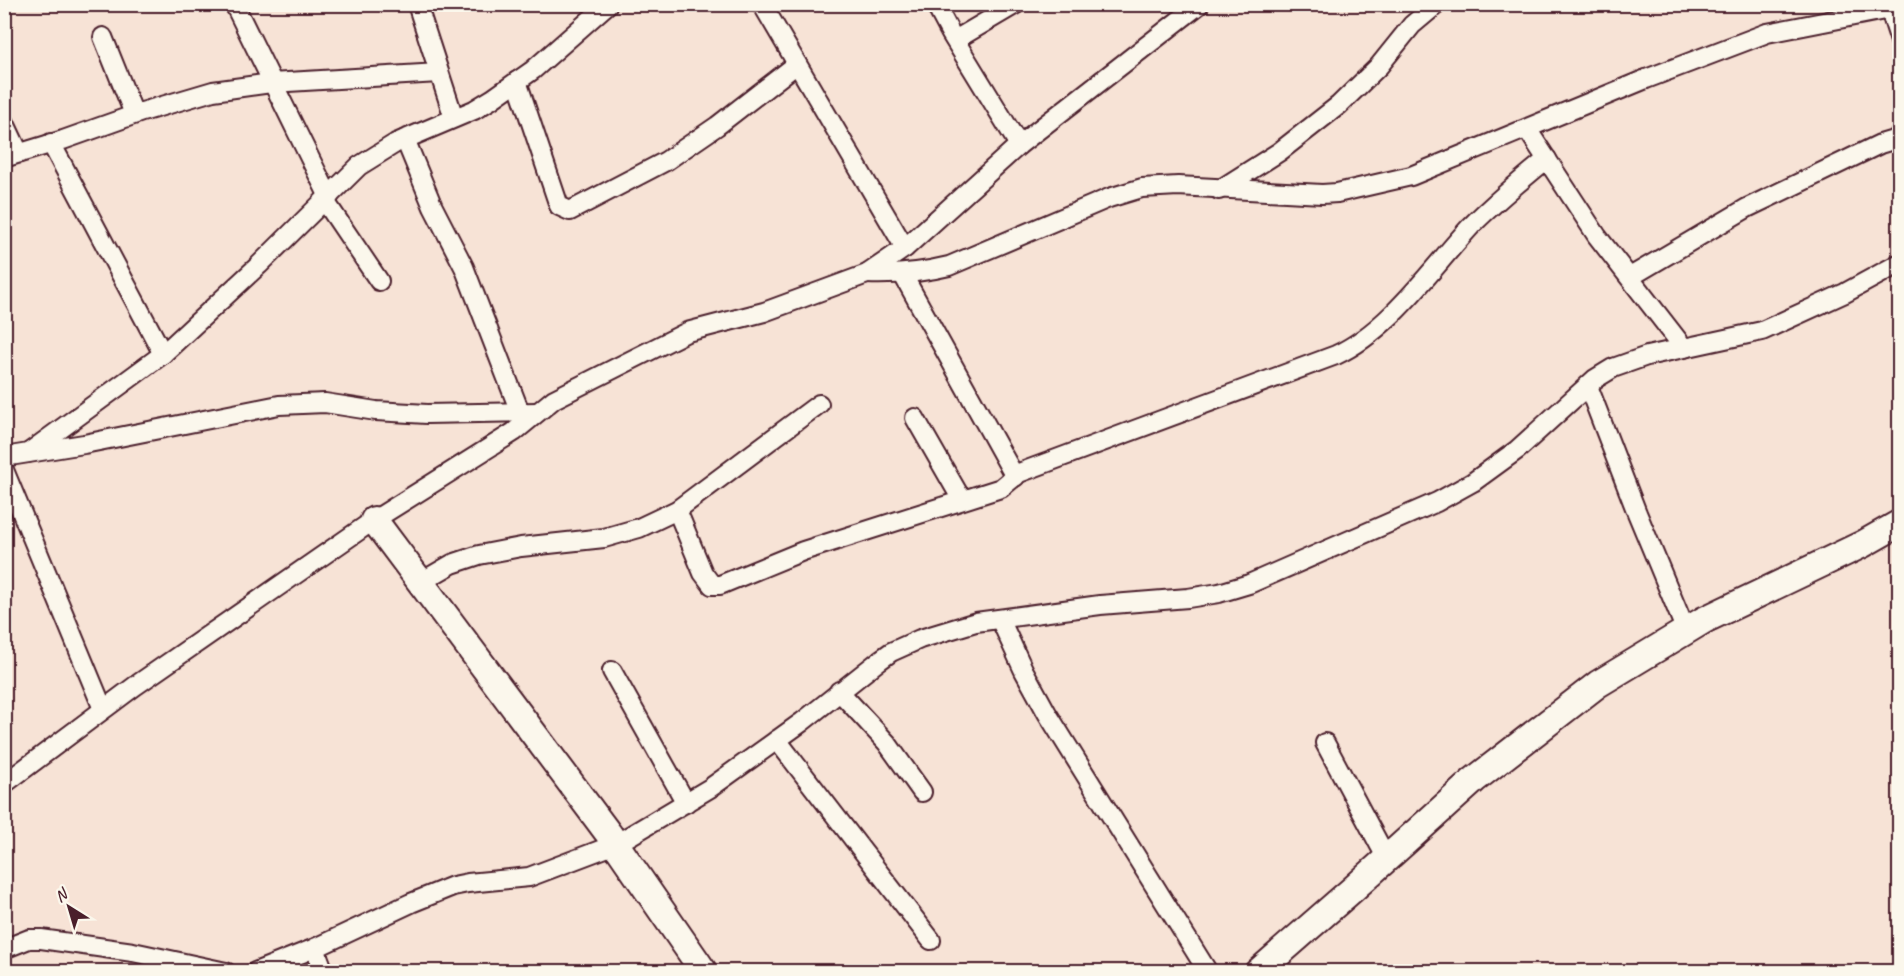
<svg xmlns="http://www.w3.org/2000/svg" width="1904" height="976" viewBox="0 0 1904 976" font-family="Caveat,sans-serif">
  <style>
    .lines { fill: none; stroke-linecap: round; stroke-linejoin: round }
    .street-casing { stroke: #4a1f2b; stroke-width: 22 }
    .secondary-casing { stroke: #4a1f2b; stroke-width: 30 }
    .street { stroke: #fbf7ec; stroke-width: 18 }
    .secondary { stroke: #fbf7ec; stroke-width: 26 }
  </style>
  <rect width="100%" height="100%" fill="#f7e3d6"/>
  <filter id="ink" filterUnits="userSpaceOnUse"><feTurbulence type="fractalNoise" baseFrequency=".0167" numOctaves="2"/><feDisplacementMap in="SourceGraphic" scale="12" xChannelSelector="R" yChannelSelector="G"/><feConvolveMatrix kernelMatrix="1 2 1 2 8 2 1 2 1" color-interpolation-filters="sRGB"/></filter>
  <g filter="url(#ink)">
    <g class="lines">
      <g class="street-casing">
        <g id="street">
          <path d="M234 4 329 197"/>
          <path d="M417 4 454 118"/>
          <path d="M762 4 905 248"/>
          <path d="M935 4 951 34 1019 145"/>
          <path d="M1888 4 1900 41"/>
          <path d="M103 37 134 114"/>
          <path d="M955 40 1016 4"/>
          <path d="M517 81 559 206 570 211 666 161 717 126 797 64"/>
          <path d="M4 121 19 153"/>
          <path d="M1527 129 1597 236 1684 348"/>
          <path d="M405 139 433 207 464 267 520 412"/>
          <path d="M51 143 163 354"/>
          <path d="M4 158 63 140 142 112 213 91 271 83 439 73"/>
          <path d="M1219 190 1279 152 1339 105 1379 66 1412 25 1437 4"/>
          <path d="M325 201 379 281"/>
          <path d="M867 274C896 275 921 273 949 266L1109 198 1142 188 1178 186 1322 194 1337 193 1411 176 1646 79 1767 33 1900 7"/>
          <path d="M903 275 1015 477"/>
          <path d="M1630 277 1747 208 1880 144 1900 138"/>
          <path d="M1588 386 1637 513 1686 631"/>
          <path d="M915 418 962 500"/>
          <path d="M28 453 163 354 259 265 359 166 396 143 474 110 492 99 533 70 608 4"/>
          <path d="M4 457 84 444 279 405 325 403 376 411 427 414 537 412"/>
          <path d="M4 470 103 709"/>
          <path d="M677 510 703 573 712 585H720L803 551 1001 488 1019 473 1336 355C1390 330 1431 269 1471 226 1495 202 1520 181 1547 159"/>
          <path d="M421 582 452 564 479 555 521 547 604 538 639 528 677 510 819 404"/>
          <path d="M1000 619 1024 671 1047 713 1208 972"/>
          <path d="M612 671 686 803"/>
          <path d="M839 691 887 743 922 792"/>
          <path d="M777 740 931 940"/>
          <path d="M1325 743 1387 859"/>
          <path d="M4 784 135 686 374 520 514 432 554 399 687 332 764 312 867 274 905 248 1019 145 1200 4"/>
          <path d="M315 948 324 972"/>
          <path d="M4 949 29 939H41L133 952 226 972"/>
          <path d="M255 972 315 948 411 903 453 886 468 883 529 877 616 844 710 788 802 722 880 660 891 652 920 639 976 622 1100 605 1188 598 1219 593 1249 584 1437 502 1473 482 1517 450 1595 379 1613 368 1647 356 1762 331 1845 293 1900 263"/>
        </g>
      </g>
      <g class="secondary-casing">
        <g id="secondary">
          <path d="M374 520 608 833 704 972"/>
          <path d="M1258 972 1353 889 1474 780 1598 684 1704 620 1863 544 1900 523"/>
        </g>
      </g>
      <use href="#street" class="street"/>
      <use href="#secondary" class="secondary"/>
    </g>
  </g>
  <rect width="1904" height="976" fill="none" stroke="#fbf7ec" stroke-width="24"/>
  <rect x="12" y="12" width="1880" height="952" fill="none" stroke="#4a1f2b" stroke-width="2" filter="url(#ink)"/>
  <g transform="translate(69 907) rotate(323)" stroke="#fbf7ec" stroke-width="4.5" paint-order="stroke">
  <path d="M0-4.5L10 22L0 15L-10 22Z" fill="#4a1f2b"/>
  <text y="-9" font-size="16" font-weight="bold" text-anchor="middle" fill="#4a1f2b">N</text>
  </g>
</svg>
